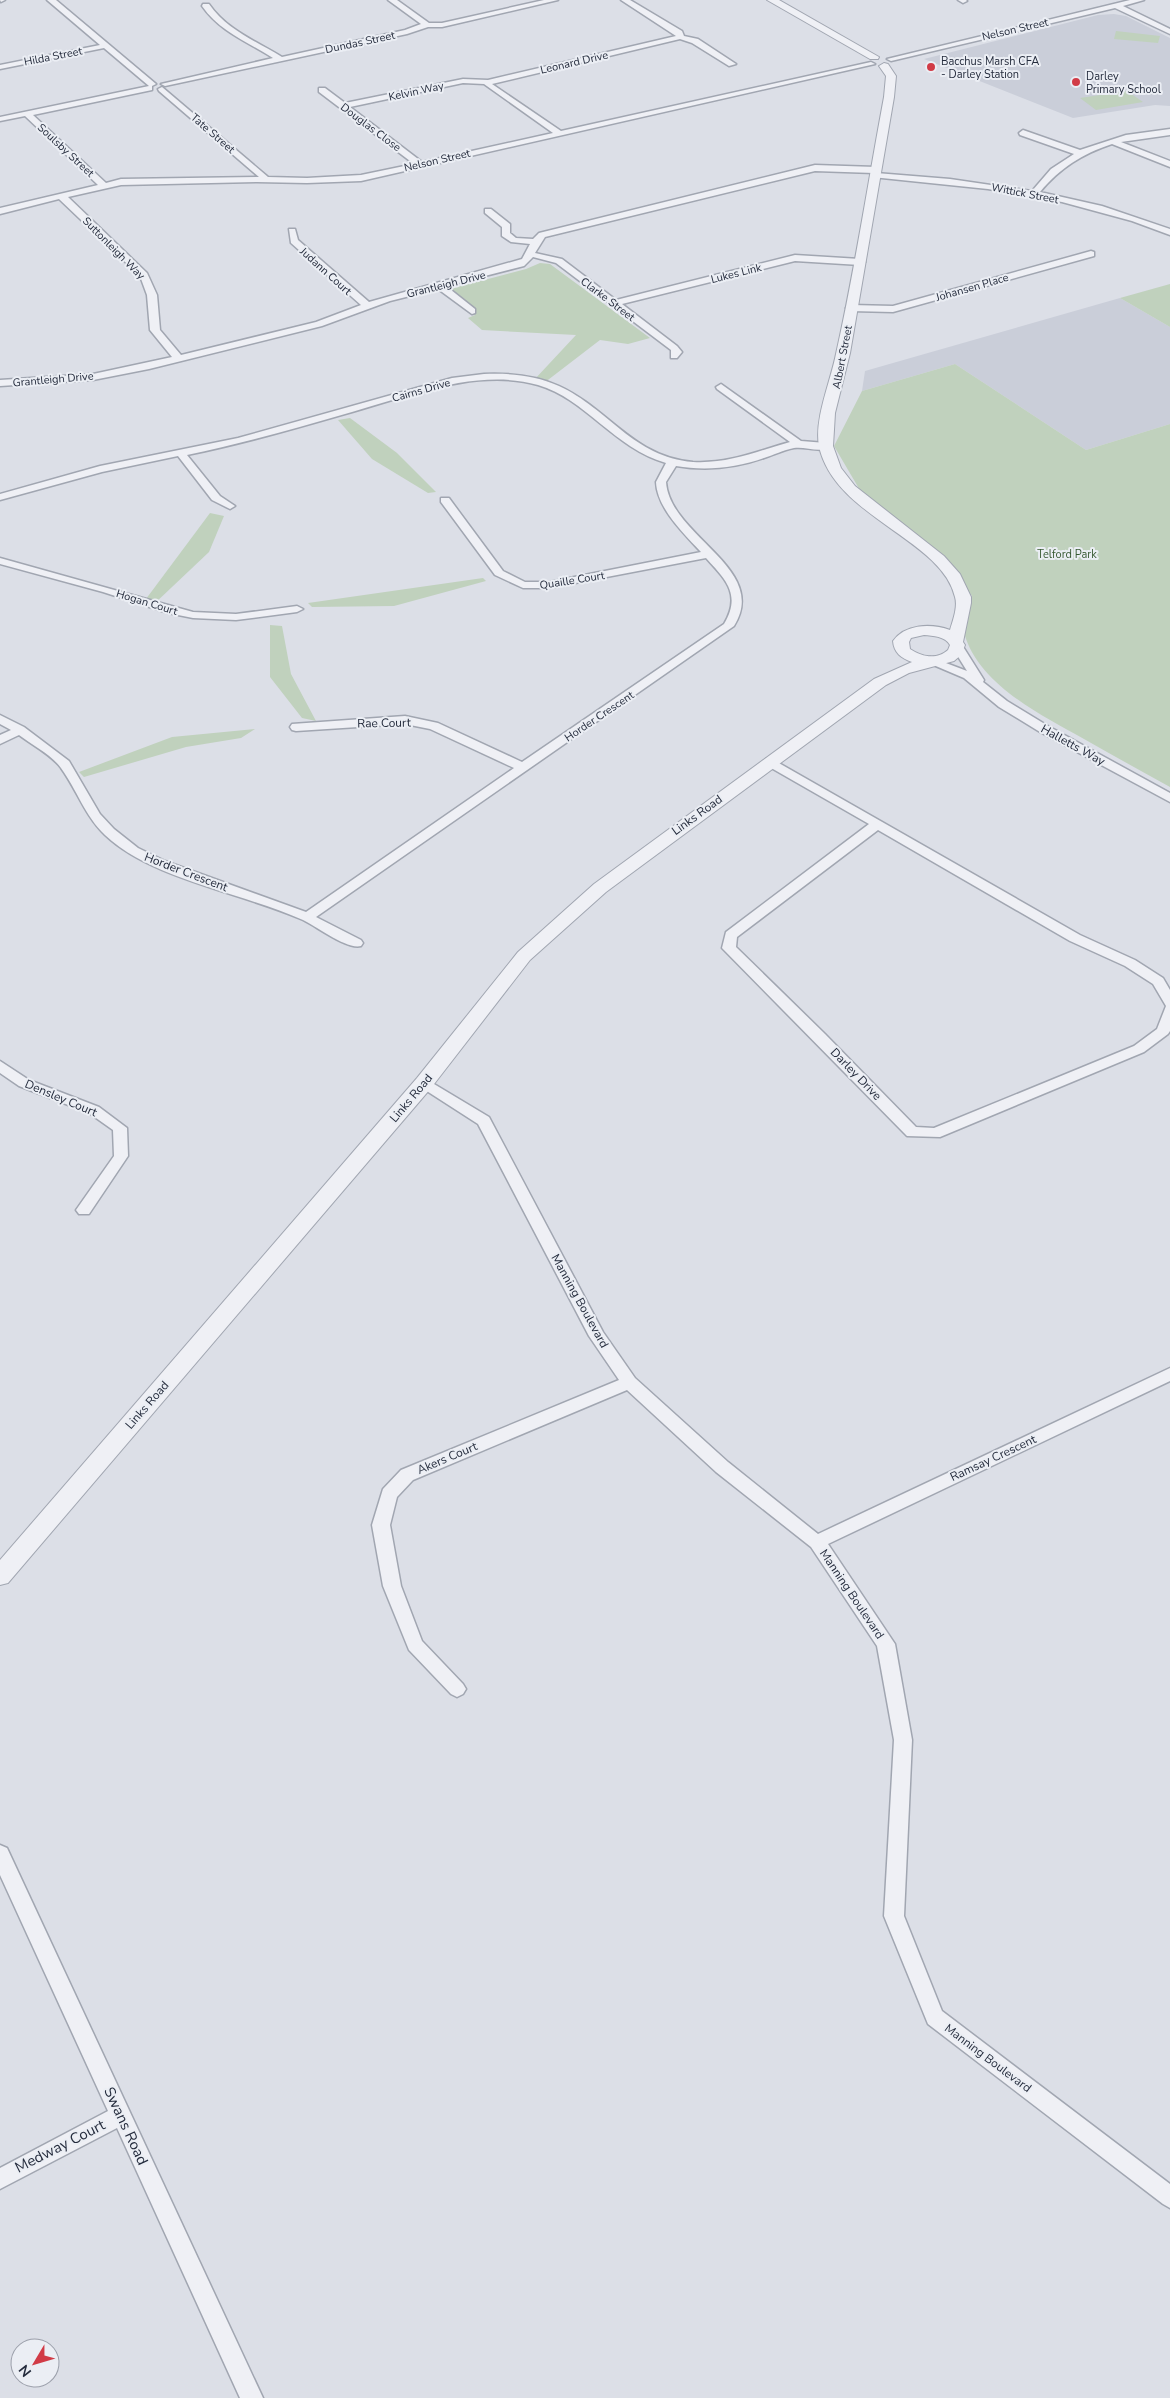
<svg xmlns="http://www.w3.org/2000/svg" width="1170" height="2398" viewBox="0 0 1170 2398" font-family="'Nunito Sans',sans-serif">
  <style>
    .built { fill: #caced9 }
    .green { fill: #c0d1bd }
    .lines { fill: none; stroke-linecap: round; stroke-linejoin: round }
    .minor-casing { stroke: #a1a6b1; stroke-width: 3 }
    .tertiary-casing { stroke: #a1a6b1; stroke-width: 2 }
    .minor { fill: #eff0f5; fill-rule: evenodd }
    .tertiary { fill: #eff0f5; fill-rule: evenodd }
    .poi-dot { fill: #d13b46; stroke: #ebeef4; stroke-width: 2 }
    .labels { text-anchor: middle; stroke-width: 4; stroke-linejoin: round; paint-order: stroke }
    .far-street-label { font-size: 11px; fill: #252c3d; stroke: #ebeef4 }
    .far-poi-label { font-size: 11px; fill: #252c3d; stroke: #ebeef4; text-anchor: start }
    .far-park-label { font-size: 11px; fill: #375932; stroke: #ebeef4 }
    .street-label { font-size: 12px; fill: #252c3d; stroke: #ebeef4 }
    .near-street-label { font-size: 15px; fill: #252c3d; stroke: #ebeef4 }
  </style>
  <rect width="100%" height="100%" fill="#dcdfe7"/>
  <g class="built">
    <path d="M1114 14 1126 16 1170 38V106L1155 105 1073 118 924 59 1098 15Z"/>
    <path d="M1120 298 1170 327V424L1086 450 955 364 862 391 865 371Z"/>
  </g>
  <g class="green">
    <path d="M1116 31 1160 36 1158 43 1114 39Z"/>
    <path d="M1127 91 1143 102 1096 110 1080 98Z"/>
    <path d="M540 263 550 264 650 338 628 344 600 340 544 383 534 380 576 335 482 330 468 318 475 315 447 292 450 289 526 269Z"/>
    <path d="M1170 284V327L1120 298Z"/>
    <path d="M955 364 1086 450 1170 424V787C1141 771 1112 755 1084 739 1041 715 979 685 964 633 961 623 969 606 972 596L944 556 861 492 834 446 862 391Z"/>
    <path d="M350 418 397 453 436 492 428 493 372 459 338 420Z"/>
    <path d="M210 513 224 516 209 552 153 605 143 603Z"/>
    <path d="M483 578 486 581 394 606 312 607 308 603Z"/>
    <path d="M270 625 282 626 291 674 316 721 302 718 270 677Z"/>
    <path d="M255 729 241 738 186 747 84 777 79 772 172 737Z"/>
  </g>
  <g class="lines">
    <g class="minor-casing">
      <g id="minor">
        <path d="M0 0H5L1 2Z"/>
        <path d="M47 0H56L156 84 152 86V90L33 115 106 183 121 179 259 177 159 91 158 89 162 87 268 177 307 178 361 175 414 164 319 92V88H325L345 103 463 79 488 80 676 36 621 0H630L682 31 684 36 698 39 736 64 729 66 692 43 680 39 492 84 561 131 871 62 875 64 361 181 307 183 257 182 121 185 68 197 147 273 157 295 160 330 181 355 316 322 361 305 291 243 289 229H295L298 240 369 302 522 259 530 244 511 242 502 236V227L485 213V209H491L510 224V233L516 238 533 239 539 233 815 165 876 167 880 170 876 173 950 179 1032 191 1051 169 1074 154 1020 135 1019 133 1023 130 1080 150 1126 135 1170 129V135L1121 142 1170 161V167L1112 144C1082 154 1060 168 1040 192L1102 206 1170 229V235L1132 221 1062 202 988 189 872 177 871 175 874 173 815 171 545 237 535 253 562 259 616 300 795 255 860 259 865 262 860 265 795 261 622 304 677 346 682 352 677 358H671V350L556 263 533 257 524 266 446 286 475 309V313L472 314 438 289 390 301 322 326 149 369 93 380 0 386V380L93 374 172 357 150 330 147 295 140 276 59 199 0 214V208L98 185 25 116 0 121V117L149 86 104 48 0 69V65L100 45ZM463 83 484 84 553 133 422 162 350 107Z"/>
        <path d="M388 0H397L429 23H442L544 0H558L442 27H428L407 34 165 86 161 84 273 58C248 42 220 32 202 6L203 4H209C227 30 256 41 282 57L405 30 421 24Z"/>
        <path d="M958 0H966L967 1 963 3Z"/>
        <path d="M1130 0H1144L1123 6 1170 29V34L1115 8 891 61 887 59Z"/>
        <path d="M1091 251 1094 252V256L893 312 851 311 846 308 851 305 893 306Z"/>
        <path d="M484 374C509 373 535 375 559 386 609 409 633 457 693 462 729 464 757 451 790 442L717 389 716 387 721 384 801 441 826 443 831 446C822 454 805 446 794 448 783 450 774 455 764 458 736 468 705 471 676 466L666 482C670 537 770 568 734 626L316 917 361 940 363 943 361 946C347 950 316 926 303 920 243 893 151 879 105 835 85 816 77 790 61 768 52 755 32 745 19 735L0 744V735L11 730 0 724V715L24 727 69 761 100 814 114 829 138 848 165 861 306 912 514 768 430 729 405 724 296 731 292 730 290 727 292 724 405 716 438 723 522 762 724 624C742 594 725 579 706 558L549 588H523L495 575 441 502V498H449L503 571 525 582H549L701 552C684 534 657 508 656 482L666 463C614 448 586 399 538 385 476 367 404 398 345 414 293 429 241 444 187 455L220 496 235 506 230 509 212 500 178 456 102 472 0 500V494L100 466 238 438 452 378Z"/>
        <path d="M0 558 193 612 236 614 297 606 303 609 297 612 236 620 193 618 168 613 103 592 0 564Z"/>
        <path d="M958 644 962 645 984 680 983 682 1007 701 1048 726 1170 793V802L1040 732 999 707 964 678 924 661 930 657 967 671 952 647Z"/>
        <path d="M770 758 1080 935 1135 960 1163 978 1170 990V1031L1168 1034 1144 1052 940 1137 907 1136 722 948 726 932 869 824 766 765 764 762 766 759ZM878 830 1070 941 1125 966 1153 984 1166 1006 1157 1029 1134 1046 934 1128 916 1127 825 1034 736 947 737 937Z"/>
        <path d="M0 1061 29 1080 99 1107 127 1128 128 1156 89 1214H79L76 1210 114 1156 113 1130 89 1113 19 1086 0 1073Z"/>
        <path d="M424 1078 489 1117 603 1332 635 1378 728 1462 818 1534 1170 1368V1381L828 1544 895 1644 912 1740 904 1916 942 2011 1170 2184V2208L1163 2204 928 2024 884 1916 894 1740 877 1646 811 1547 716 1472 627 1390 413 1480 397 1497 390 1525 401 1586 422 1641 463 1684 466 1689 463 1694 457 1697 451 1694 409 1650 383 1586 372 1525 383 1489 401 1470 619 1380 589 1336 478 1124 419 1086 417 1083 419 1080Z"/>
        <path d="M0 1845 7 1848 263 2398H240L117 2128 0 2189V2168L108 2111 0 1875Z"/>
      </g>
    </g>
    <g class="tertiary-casing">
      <g id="tertiary">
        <path d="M767 0H779L879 57 878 59H870Z"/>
        <path d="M884 63 888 64 896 76 894 97 850 353 835 413 833 446 841 468 855 486 944 556 960 574 971 597V603L963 642 965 645 961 655 954 661 909 673 886 685 606 892 530 960 431 1088 8 1583 0 1585V1560L417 1078 518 952 594 884 874 679 912 662C901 658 894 653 893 641 905 624 931 623 950 630 953 620 958 607 955 597 942 539 834 517 819 446 814 419 831 380 836 354 855 269 868 182 884 97L886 76 879 66ZM924 635C933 636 945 636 950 645L948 650C937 660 922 657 910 649L909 642 911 638Z"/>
      </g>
    </g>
    <use href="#minor" class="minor"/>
    <use href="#tertiary" class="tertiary"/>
  </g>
  <g class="poi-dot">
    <circle cx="931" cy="67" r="5"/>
    <circle cx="1076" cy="82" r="5"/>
  </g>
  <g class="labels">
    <g class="far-street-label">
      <text transform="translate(1015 29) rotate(-13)" y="4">Nelson Street</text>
      <text transform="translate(360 42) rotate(-12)" y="4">Dundas Street</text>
      <text transform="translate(53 56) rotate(-11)" y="4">Hilda Street</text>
      <text transform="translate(574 62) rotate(-13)" y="4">Leonard Drive</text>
      <text transform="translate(416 91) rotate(-12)" y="4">Kelvin Way</text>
      <text transform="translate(371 127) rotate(37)" y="4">Douglas Close</text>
      <text transform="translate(213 133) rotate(41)" y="4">Tate Street</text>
      <text transform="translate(66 150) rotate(43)" y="4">Soulsby Street</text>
      <text transform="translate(437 160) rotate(-13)" y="4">Nelson Street</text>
      <text transform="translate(1025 193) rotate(11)" y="4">Wittick Street</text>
      <text transform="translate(114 248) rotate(45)" y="4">Suttonleigh Way</text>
      <text transform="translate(326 271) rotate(42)" y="4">Judann Court</text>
      <text transform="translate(736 273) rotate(-14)" y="4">Lukes Link</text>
      <text transform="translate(446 284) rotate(-14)" y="4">Grantleigh Drive</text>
      <text transform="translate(972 287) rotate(-16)" y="4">Johansen Place</text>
      <text transform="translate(608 299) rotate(37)" y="4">Clarke Street</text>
      <text transform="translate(842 357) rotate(-79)" y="4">Albert Street</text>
      <text transform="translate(53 379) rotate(-5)" y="4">Grantleigh Drive</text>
      <text transform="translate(421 390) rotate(-16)" y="4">Cairns Drive</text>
      <text transform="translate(572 580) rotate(-9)" y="4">Quaille Court</text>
      <text transform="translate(147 602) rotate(17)" y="4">Hogan Court</text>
      <text transform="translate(599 716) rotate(-34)" y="4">Horder Crescent</text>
    </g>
    <g class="far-poi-label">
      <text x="941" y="65">Bacchus Marsh CFA<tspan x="941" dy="13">- Darley Station</tspan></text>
      <text x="1086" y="80">Darley<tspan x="1086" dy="13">Primary School</tspan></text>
    </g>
    <g class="far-park-label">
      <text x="1067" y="558">Telford Park</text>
    </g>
    <g class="street-label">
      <text transform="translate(384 723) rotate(-1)" y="4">Rae Court</text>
      <text transform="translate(1073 745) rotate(29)" y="4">Halletts Way</text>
      <text transform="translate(697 815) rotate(-36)" y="4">Links Road</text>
      <text transform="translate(186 872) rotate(21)" y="4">Horder Crescent</text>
      <text transform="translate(856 1074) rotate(46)" y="4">Darley Drive</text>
      <text transform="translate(61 1098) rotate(23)" y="4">Densley Court</text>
      <text transform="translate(411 1098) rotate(-50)" y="4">Links Road</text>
      <text transform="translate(580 1301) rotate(61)" y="4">Manning Boulevard</text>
      <text transform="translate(147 1405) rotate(-49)" y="4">Links Road</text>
      <text transform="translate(447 1458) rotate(-23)" y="4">Akers Court</text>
      <text transform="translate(993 1458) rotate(-25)" y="4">Ramsay Crescent</text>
      <text transform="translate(852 1594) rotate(56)" y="4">Manning Boulevard</text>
      <text transform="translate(988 2058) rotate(37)" y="4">Manning Boulevard</text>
    </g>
    <g class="near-street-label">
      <text transform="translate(126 2126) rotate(65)" y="5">Swans Road</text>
      <text transform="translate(60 2146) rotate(-27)" y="5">Medway Court</text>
    </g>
  </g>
  <g transform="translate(35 2363) rotate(232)"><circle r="24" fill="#ebeef4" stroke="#9ca0ab"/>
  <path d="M0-4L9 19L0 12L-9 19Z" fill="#d13b46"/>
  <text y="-8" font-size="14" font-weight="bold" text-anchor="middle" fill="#252c3d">N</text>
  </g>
</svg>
